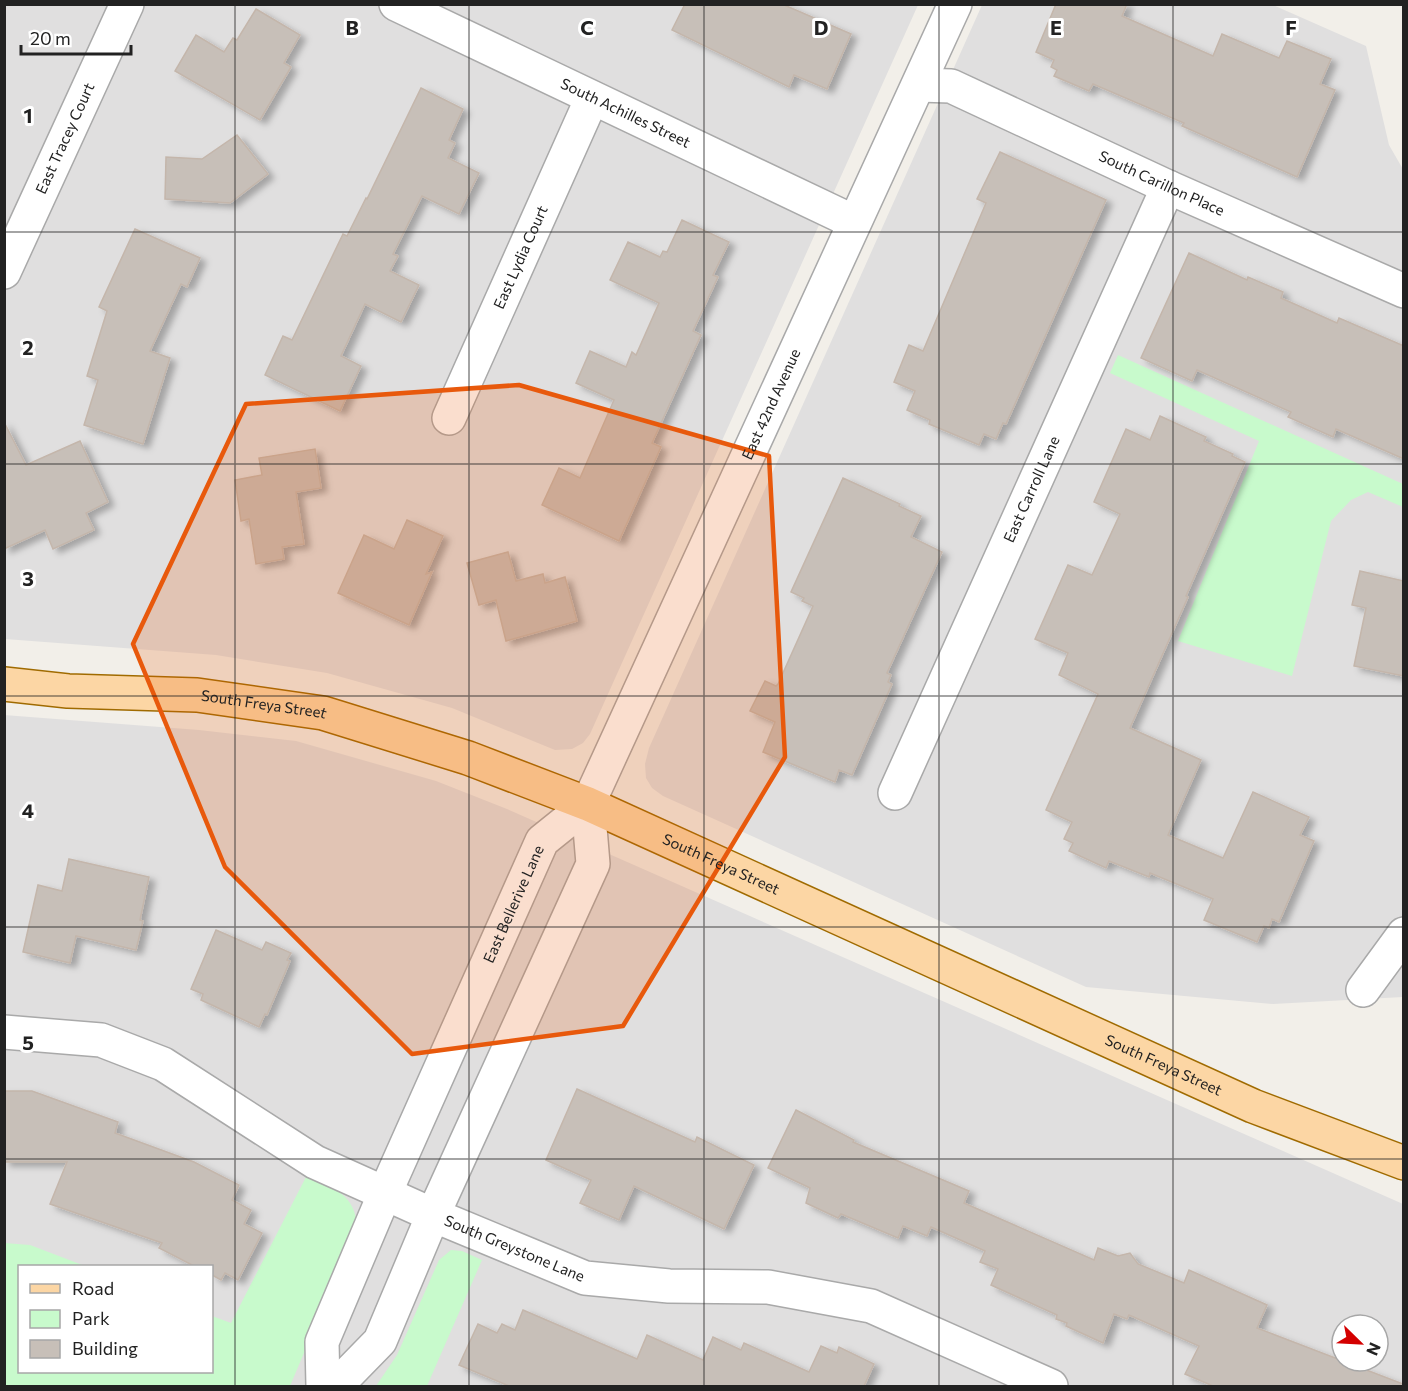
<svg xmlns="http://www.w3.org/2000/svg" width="1408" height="1391" viewBox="0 0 1408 1391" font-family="Commissioner,sans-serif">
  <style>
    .residential { fill: #e0dfdf; fill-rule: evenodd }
    .park { fill: #c8facc }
    .building { fill: #c7bfb8; stroke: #c4b6ab; stroke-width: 1.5; filter: url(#shadow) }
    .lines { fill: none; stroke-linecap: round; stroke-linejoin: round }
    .minor-casing { stroke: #a9a9a9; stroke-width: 36 }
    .major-casing { stroke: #a06b00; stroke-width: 36 }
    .minor { stroke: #fff; stroke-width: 33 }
    .major { stroke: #fcd6a4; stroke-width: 33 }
    .marked { fill: #e8590c; fill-opacity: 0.2; stroke: #e8590c; stroke-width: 4.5; stroke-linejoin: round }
    .grid { fill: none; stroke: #222; stroke-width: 1.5; stroke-opacity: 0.55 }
    .labels { text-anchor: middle; stroke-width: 6; stroke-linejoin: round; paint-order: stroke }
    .street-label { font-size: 15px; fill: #222; stroke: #fff }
    .grid-label { font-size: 20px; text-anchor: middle; font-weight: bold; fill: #222; stroke: #fff; stroke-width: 6; stroke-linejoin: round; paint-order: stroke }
  </style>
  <defs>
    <filter id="shadow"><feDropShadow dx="6" dy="4" stdDeviation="3" flood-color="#0004"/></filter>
  </defs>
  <rect width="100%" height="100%" fill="#f2efe9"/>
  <g class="residential">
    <path d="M4 5H918L590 734 583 743 572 749 555 750 452 708 327 673 216 655 5 639Z"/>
    <path d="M982 5H1273L1366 46 1389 145 1404 171 1403 997 1273 1004 1086 987 663 796 652 788 646 778 645 764 649 748Z"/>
    <path d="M4 715 199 730 296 741 436 781 507 809 1403 1204V1386H5ZM20 1266H212V1372H20ZM1342 1325H1378V1361H1342Z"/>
  </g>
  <g class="park">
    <path d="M1118 355 1403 484V507L1368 492 1351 500 1331 521 1292 676 1178 641 1259 441 1110 373Z"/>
    <path d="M307 1175C333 1188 356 1194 357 1228L290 1386H5L4 1243 30 1245 85 1266H20V1372H212V1316L231 1323Z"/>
    <path d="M451 1250 462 1251 482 1260 427 1386H376L397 1355 439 1260Z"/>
  </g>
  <g class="building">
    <path d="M685 4H782L851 34 827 89 794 75 789 87 672 30Z"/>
    <path d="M1056 4H1127L1122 16 1213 56 1222 34 1279 58 1287 41 1331 59 1320 84 1335 90 1297 177 1182 126 1184 123 1093 84 1089 91 1054 76 1057 70 1051 67 1054 60 1036 52Z"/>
    <path d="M256 9 300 35 284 63 291 67 260 120 175 71 196 35 224 52 233 38 237 40Z"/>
    <path d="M421 88 463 109 449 140 455 143 448 158 479 173 459 214 422 196 393 254 398 256 390 271 419 285 401 322 365 304 341 356 361 366 340 411 265 375 283 336 292 340 343 234 347 236 366 198 367 199Z"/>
    <path d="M237 135 268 174 230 203 165 199 166 157 202 159Z"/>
    <path d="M1000 152 1106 200 1006 424 1003 423 996 439 984 434 979 445 929 424 930 420 907 410 915 391 894 382 909 345 923 351 986 203 977 199Z"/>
    <path d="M682 220 729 242 713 275 718 277 693 331 701 335 652 443 661 447 619 541 542 505 559 468 580 478 614 400 576 383 590 351 626 367 632 352 636 355 659 303 610 280 628 242 660 257 663 251 667 252Z"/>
    <path d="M135 229 200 258 187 287 181 284 150 351 170 358 143 444 84 425 98 380 87 376 107 311 99 307Z"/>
    <path d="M1189 253 1247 280 1248 277 1283 292 1281 298 1337 323 1339 318 1404 346V459L1336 429 1333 437 1288 417 1291 412 1197 370 1192 381 1141 358Z"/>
    <path d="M1160 416 1206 437 1204 441 1233 454 1232 456 1245 462 1186 596 1188 597 1130 728 1201 760 1168 835 1223 858 1253 792 1309 817 1300 835 1314 841 1279 922 1272 919 1269 928 1264 926 1257 942 1204 920 1213 899 1150 873 1149 877 1109 861 1106 868 1069 851 1073 843 1064 839 1072 822 1046 810 1098 694 1059 675 1068 653 1035 639 1068 565 1092 575 1120 514 1094 502 1126 429 1150 440Z"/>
    <path d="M4 422 26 465 80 441 108 502 86 513 94 530 53 549 45 530 4 549Z"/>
    <path d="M315 449 321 488 296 492 304 544 282 547 284 559 256 564 249 519 241 521 235 480 262 475 259 458Z"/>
    <path d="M843 478 900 504 899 506 921 516 911 537 942 552 887 673 891 675 888 682 892 684 852 775 839 770 835 782 763 752 775 722 750 711 765 681 776 686 778 684 813 606 802 601 804 598 791 592Z"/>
    <path d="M407 520 443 536 426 574 432 572 409 625 338 593 364 535 394 549Z"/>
    <path d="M508 552 516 581 543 574 545 583 565 577 577 621 506 641 496 600 479 605 467 563Z"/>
    <path d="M1360 571 1404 581V676L1354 666 1366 608 1352 605Z"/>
    <path d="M69 859 149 877 140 920 143 921 136 950 76 936 70 963 23 952 38 885 62 891Z"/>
    <path d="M216 930 262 950 266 942 291 953 287 960 290 961 267 1015 265 1014 259 1027 201 1000 203 994 191 989Z"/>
    <path d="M577 1089 695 1142 697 1137 754 1165 724 1229 634 1186 619 1220 580 1203 591 1180 546 1160Z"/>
    <path d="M4 1091H32L118 1122 115 1133 194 1162 239 1185 232 1200 251 1210 244 1224 262 1233 238 1280 225 1273 221 1280 212 1275V1266H194L159 1248 162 1243 50 1204 67 1162H4Z"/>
    <path d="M796 1110 854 1140 853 1142 969 1191 964 1203 1094 1260 1098 1248 1118 1256 1130 1253 1138 1264 1184 1283 1189 1270 1267 1305 1257 1328 1403 1384V1386H1213L1185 1374 1199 1346 1129 1315 1127 1319 1114 1314 1103 1343 1066 1326 1067 1323 1056 1319 1057 1315 991 1285 998 1269 980 1262 985 1251 931 1227 927 1236 903 1226 898 1238 841 1214 838 1218 806 1203 810 1188 768 1168Z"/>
    <path d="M523 1310 637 1359 647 1335 703 1360 713 1337 741 1350 744 1343 809 1372 821 1346 837 1353 839 1347 874 1364 864 1386H509L459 1365 478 1324 497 1333 502 1324 515 1330Z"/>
  </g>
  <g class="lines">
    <g class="minor-casing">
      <g id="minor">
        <path id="s1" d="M396 4 854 222"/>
        <path id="s2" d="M919 85 951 86 1168 187 1404 291"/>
        <path id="s3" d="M4 272 127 4"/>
        <path id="s4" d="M449 418 592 98"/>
        <path id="s5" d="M895 793 1168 187"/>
        <path d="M1363 990 1404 934"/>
        <path id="s6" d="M4 1032 101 1040 163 1064 315 1162 433 1215 585 1278 669 1286 768 1287 871 1306 1051 1386"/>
        <path id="s7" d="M323 1386 322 1342 385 1193 542 841 588 804 955 4"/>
        <path d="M336 1386 380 1341 433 1215 593 864 588 804"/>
      </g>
    </g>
    <g class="major-casing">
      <g id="major">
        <path id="s8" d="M4 684 68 691 197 695 323 713 468 758 588 804 1253 1106 1404 1163"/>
      </g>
    </g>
    <use href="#minor" class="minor"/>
    <use href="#major" class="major"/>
  </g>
  <path class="marked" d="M519 385 769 456 785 757 623 1026 412 1054 225 867 133 644 246 404Z"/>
  <path class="grid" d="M235 4V1386M469 4V1386M704 4V1386M939 4V1386M1173 4V1386M4 232H1404M4 464H1404M4 696H1404M4 927H1404M4 1159H1404"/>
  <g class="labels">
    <g class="street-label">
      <text dy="5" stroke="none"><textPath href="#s1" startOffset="254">South Achilles Street</textPath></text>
      <text dy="5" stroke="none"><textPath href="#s3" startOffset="147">East Tracey Court</textPath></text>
      <text dy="5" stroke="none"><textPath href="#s2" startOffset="264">South Carillon Place</textPath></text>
      <text dy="5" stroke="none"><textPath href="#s4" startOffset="176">East Lydia Court</textPath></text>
      <text dy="5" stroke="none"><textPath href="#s7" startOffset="1090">East 42nd Avenue</textPath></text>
      <text dy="5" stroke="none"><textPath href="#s5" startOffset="333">East Carroll Lane</textPath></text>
      <text dy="5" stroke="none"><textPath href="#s8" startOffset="261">South Freya Street</textPath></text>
      <text dy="5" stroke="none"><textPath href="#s8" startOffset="747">South Freya Street</textPath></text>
      <text dy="5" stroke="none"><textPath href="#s7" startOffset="522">East Bellerive Lane</textPath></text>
      <text dy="5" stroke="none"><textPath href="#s8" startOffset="1233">South Freya Street</textPath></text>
      <text dy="5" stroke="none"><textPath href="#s6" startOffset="562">South Greystone Lane</textPath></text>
    </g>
  </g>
  <g class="grid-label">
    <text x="352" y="35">B</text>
    <text x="587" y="35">C</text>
    <text x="821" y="35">D</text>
    <text x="1056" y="35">E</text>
    <text x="1291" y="35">F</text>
    <text x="28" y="123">1</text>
    <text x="28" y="355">2</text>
    <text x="28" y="586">3</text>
    <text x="28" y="818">4</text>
    <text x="28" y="1050">5</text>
  </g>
  <rect width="1408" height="1391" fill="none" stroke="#222222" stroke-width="12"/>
  <rect x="18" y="1265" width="195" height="108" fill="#ffffff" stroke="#a7a7a7" stroke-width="1.5"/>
  <rect x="30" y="1284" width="30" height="9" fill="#fcd6a4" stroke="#a7a7a7" stroke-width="1.5"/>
  <text x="72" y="1295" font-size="18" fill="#222222">Road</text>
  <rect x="30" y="1310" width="30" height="18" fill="#c8facc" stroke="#a7a7a7" stroke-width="1.5"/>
  <text x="72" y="1325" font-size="18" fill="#222222">Park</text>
  <rect x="30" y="1340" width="30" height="18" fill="#c7bfb8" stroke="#a7a7a7" stroke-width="1.5"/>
  <text x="72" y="1355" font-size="18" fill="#222222">Building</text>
  <g transform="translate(1360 1343) rotate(114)"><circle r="28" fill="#ffffff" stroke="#a7a7a7" stroke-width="1.5"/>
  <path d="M0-4.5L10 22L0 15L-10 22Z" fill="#d40000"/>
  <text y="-9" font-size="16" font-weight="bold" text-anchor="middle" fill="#222222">N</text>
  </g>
  <path d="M21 45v9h110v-9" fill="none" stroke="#222222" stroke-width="3"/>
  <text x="30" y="45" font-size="18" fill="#222222" stroke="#ffffff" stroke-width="4.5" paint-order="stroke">20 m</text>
</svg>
